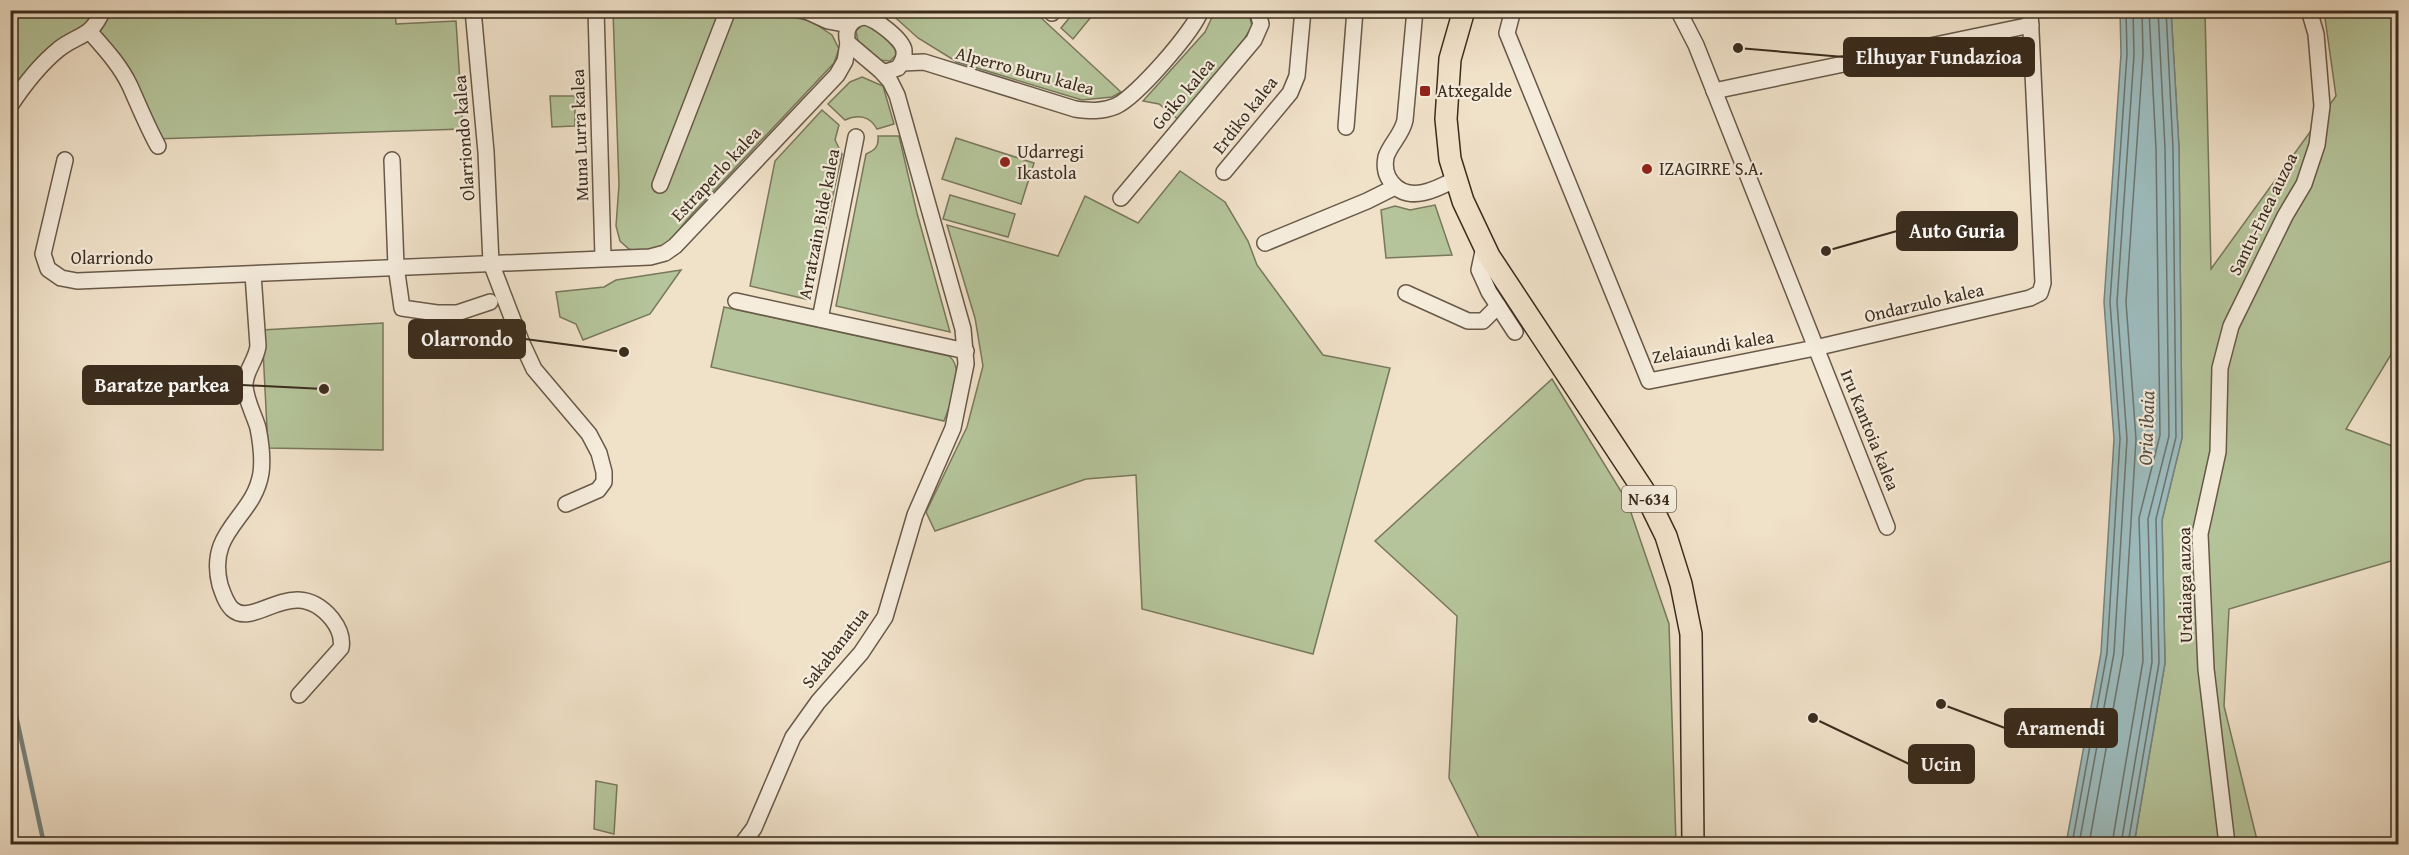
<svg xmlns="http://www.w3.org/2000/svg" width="2409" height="855" viewBox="0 0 2409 855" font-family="'Gentium Book Plus',serif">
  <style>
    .green { fill: #b5c49a; stroke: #78785c; stroke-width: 1.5 }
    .water { fill: #9dbcbe; stroke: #75827e; stroke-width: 1.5 }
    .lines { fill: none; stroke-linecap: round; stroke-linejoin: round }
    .shore { stroke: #6c746e; stroke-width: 1.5 }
    .stream { stroke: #75827e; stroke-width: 4.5 }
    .minor-casing { stroke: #685948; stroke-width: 18 }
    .highway-casing { stroke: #3a2c1d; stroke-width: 24 }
    .minor { stroke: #f5ecdc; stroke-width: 15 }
    .highway { stroke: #f0e1c9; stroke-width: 21 }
    .poi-dot { fill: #8f2418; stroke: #f5ecdc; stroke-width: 2 }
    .labels { text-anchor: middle; stroke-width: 4.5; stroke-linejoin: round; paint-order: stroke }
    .shield { fill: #f5ecdc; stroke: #726656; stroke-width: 1.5 }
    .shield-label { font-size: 16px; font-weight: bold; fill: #3a2c1d }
    .street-label { font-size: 18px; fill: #3a2c1d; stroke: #f5ecdc }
    .poi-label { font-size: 18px; fill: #3a2c1d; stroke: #f5ecdc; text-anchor: start }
    .water-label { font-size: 20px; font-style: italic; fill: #535045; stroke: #f5ecdc }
    .leader { fill: none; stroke: #3a2c1d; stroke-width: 2 }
    .callout-dot { fill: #3a2c1d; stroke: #f5ecdc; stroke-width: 2 }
    .callout { fill: #3a2c1d; stroke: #3a2c1d; stroke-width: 2 }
    .callout-label { font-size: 20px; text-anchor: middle; font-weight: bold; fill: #fff }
  </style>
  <rect width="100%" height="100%" fill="#f0e1c9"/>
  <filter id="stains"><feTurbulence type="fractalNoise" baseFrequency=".00333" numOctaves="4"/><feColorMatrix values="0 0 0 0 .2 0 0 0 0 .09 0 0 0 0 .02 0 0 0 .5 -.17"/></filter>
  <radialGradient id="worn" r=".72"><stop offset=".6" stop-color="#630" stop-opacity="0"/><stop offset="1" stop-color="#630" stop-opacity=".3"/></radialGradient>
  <g class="green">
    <path d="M395 10 396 24 456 21 463 129 154 139 90 33 60 48 11 106V11Z"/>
    <path d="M613 11H761L811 21 832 35 839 49 834 63 692 214 668 243 656 251 645 253 629 249 620 241 616 226 619 185Z"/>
    <path d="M888 11H1043L1039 16 1121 92 1112 97 1082 100 957 62 918 38Z"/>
    <path d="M1075 11H1096L1073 39 1061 28Z"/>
    <path d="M1215 11H1241L1250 18 1252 26 1245 38 1179 120 1159 104 1143 101 1205 32Z"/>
    <path d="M2171 11H2205L2211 269 2336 96 2324 11H2398V343L2346 429 2398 448V559L2229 609 2224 706 2258 844H2134L2165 663 2162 520 2182 438 2179 148Z"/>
    <path d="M870 24 894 44 896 55 890 61 879 60 858 42 856 31 862 25Z"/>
    <path d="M862 77 883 86 894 124 877 129C870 116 858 114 845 120L828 104 850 82Z"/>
    <path d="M550 96H575V126L552 127Z"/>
    <path d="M822 110 839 125 835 140 842 154 810 300 750 286 775 161Z"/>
    <path d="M878 136H899L917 213 950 332 836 306 866 154C875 150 879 147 878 136Z"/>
    <path d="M956 138 1034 163 1021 204 942 179Z"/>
    <path d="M1180 171 1225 202 1248 241 1257 265 1323 355 1390 368 1313 654 1142 609 1136 475 1086 479 935 531 926 512 967 427 983 366 975 318 947 225 1058 256 1085 196 1138 223Z"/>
    <path d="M950 195 1015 214 1008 237 943 219Z"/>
    <path d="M1435 205 1452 255 1386 258 1381 210 1395 206 1410 210Z"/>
    <path d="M681 270 650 314 583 340 576 324 560 317 556 292 604 287 616 280Z"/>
    <path d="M724 307 949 356C966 369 950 405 944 421L711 367Z"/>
    <path d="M383 323V450L268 448 262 330Z"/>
    <path d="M1552 379 1627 501 1669 624 1676 844H1482L1449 778 1457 616 1375 541Z"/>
    <path d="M596 781 617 785 614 834 594 829Z"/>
  </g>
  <path class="water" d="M2120 11H2171L2179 148 2182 438 2162 520 2165 663 2134 844H2066L2101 653 2114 439 2104 302 2121 54Z"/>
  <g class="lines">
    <g class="shore">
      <path d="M2072 844 2107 653 2120 439 2110 302 2127 54 2126 10"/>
      <path d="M2079 844 2114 653 2127 439 2117 302 2134 55 2133 10"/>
      <path d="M2089 844 2123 654 2136 439 2126 302 2143 55 2142 10"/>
      <path d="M2112 844 2143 661 2139 518 2160 435 2156 149 2149 10"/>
      <path d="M2121 844 2152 662 2148 519 2169 436 2165 148 2158 10"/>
      <path d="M2128 844 2159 663 2156 519 2176 437 2173 148 2166 10"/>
    </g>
    <path class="stream" d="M10 688 44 844"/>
    <g class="minor-casing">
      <g id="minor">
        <path d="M473 10 486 152 491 263 521 341 534 369 589 434 599 453 604 472V482L598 490 566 504"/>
        <path d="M596 10 603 257"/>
        <path d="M804 10 828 21 849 25"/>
        <path d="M1415 10 1405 120C1402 135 1390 144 1386 157 1384 167 1386 176 1392 183 1409 204 1437 189 1456 179"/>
        <path d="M1513 10 1507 33 1649 381 1815 348 2030 298 2040 293 2043 283 2030 10"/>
        <path d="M1678 10 1696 45 1887 527"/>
        <path d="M1052 13 1054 10"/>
        <path d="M864 17C875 18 902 39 904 50 905 57 902 63 898 68L886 72 880 70 848 43C844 30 850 19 864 17Z"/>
        <path d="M90 32C105 49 120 65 130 86 139 106 147 126 158 146"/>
        <path d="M902 63 924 62 1075 109C1089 111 1102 112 1116 106 1136 97 1194 31 1201 10"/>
        <path d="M1714 91 2031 25"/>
        <path d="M10 106C24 85 39 65 59 49 80 33 90 39 103 10"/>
        <path d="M1346 127 1355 10"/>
        <path d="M65 160 43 254 48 269 61 278 77 281 650 257 665 253 675 246 837 75 845 61 848 43"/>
        <path d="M392 160 396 266 402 308 437 313H457L490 302"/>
        <path d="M1224 172 1290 93 1297 76 1303 10"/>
        <path d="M660 185 728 10"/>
        <path d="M1121 198 1254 40 1261 24 1257 10"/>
        <path d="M1265 243 1367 201 1395 187"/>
        <path d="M1484 247 1479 270 1489 292 1515 332"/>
        <path d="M253 274 258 346C256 361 246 369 245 384 245 399 254 414 258 428 261 443 263 458 261 473 254 518 206 530 220 585 223 594 226 603 232 609 255 630 293 572 332 619 339 628 343 637 341 648L299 695"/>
        <path d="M1406 293 1468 321H1483L1498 306"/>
        <path d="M736 301 966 351"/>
        <path d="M820 319 856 137"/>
        <path d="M742 844 754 828 793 737 818 702 861 653 885 617 915 515 953 428 966 364 963 329 897 95 890 81 880 70"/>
        <path d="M2227 844 2206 669 2200 534 2218 452 2220 368 2231 326 2285 216 2304 184 2317 145 2322 106 2316 34 2309 10"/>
      </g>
    </g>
    <g class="highway-casing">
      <path id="highway" d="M1464 10 1450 59 1446 119 1450 159 1463 201 1489 256 1644 491 1666 536 1681 584 1691 634 1693 844"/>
    </g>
    <use href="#minor" class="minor"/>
    <use href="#highway" class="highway"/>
  </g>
  <g class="poi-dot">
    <rect x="1419" y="85" width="12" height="12" rx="3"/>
    <circle cx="1005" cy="162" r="6"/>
    <circle cx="1647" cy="169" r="6"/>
  </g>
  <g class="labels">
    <rect class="shield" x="1622" y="486" width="54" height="26" rx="4.5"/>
    <g class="shield-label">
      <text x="1649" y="505">N-634</text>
    </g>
    <g class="street-label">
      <text transform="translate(1025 71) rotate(15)" y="6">Alperro Buru kalea</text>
      <text transform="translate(1183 94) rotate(-50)" y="6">Goiko kalea</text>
      <text transform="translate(1245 115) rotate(-52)" y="6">Erdiko kalea</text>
      <text transform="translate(580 135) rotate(-92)" y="6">Muna Lurra kalea</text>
      <text transform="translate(464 138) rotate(-94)" y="6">Olarriondo kalea</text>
      <text transform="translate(716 174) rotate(-47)" y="6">Estraperlo kalea</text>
      <text transform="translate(2263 214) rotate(-64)" y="6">Santu-Enea auzoa</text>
      <text transform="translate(819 224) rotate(-79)" y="6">Arratzain Bide kalea</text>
      <text x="112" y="264">Olarriondo</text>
      <text transform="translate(1924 303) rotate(-13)" y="6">Ondarzulo kalea</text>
      <text transform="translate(1713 347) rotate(-10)" y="6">Zelaiaundi kalea</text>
      <text transform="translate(1870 430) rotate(68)" y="6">Iru Kantoia kalea</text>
      <text transform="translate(2185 585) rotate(-91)" y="6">Urdaiaga auzoa</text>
      <text transform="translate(835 648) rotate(-52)" y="6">Sakabanatua</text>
    </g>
    <g class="poi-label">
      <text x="1437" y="97">Atxegalde</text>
      <text x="1017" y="158">Udarregi<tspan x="1017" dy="21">Ikastola</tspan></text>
      <text x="1659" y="175">IZAGIRRE S.A.</text>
    </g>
    <g class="water-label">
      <text transform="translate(2146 428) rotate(-88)" y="7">Oria ibaia</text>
    </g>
  </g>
  <path class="leader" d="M1738 48L1844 57M1826 251L1897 231M624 352L525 339M324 389L242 385M1941 704L2005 728M1813 718L1909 764"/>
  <g class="callout-dot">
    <circle cx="1738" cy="48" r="6"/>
    <circle cx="1826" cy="251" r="6"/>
    <circle cx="624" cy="352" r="6"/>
    <circle cx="324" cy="389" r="6"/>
    <circle cx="1941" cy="704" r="6"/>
    <circle cx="1813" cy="718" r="6"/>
  </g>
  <g class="callout">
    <rect x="1844" y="38" width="190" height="38" rx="6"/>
    <rect x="1897" y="212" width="120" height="38" rx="6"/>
    <rect x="409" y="320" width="116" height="38" rx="6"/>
    <rect x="83" y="366" width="159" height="38" rx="6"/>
    <rect x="2005" y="709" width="112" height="38" rx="6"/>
    <rect x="1909" y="745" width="65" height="38" rx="6"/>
  </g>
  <g class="callout-label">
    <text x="1939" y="64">Elhuyar Fundazioa</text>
    <text x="1957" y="238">Auto Guria</text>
    <text x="467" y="346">Olarrondo</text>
    <text x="162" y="392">Baratze parkea</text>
    <text x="2061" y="735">Aramendi</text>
    <text x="1941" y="771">Ucin</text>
  </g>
  <rect width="2409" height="855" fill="none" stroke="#f0e1c9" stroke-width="36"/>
  <rect x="12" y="12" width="2385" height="831" fill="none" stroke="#3a2c1d" stroke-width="3"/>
  <rect x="18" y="18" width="2373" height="819" fill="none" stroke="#3a2c1d" stroke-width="1.5"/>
  <rect width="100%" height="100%" filter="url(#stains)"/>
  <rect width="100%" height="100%" fill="url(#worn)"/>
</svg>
